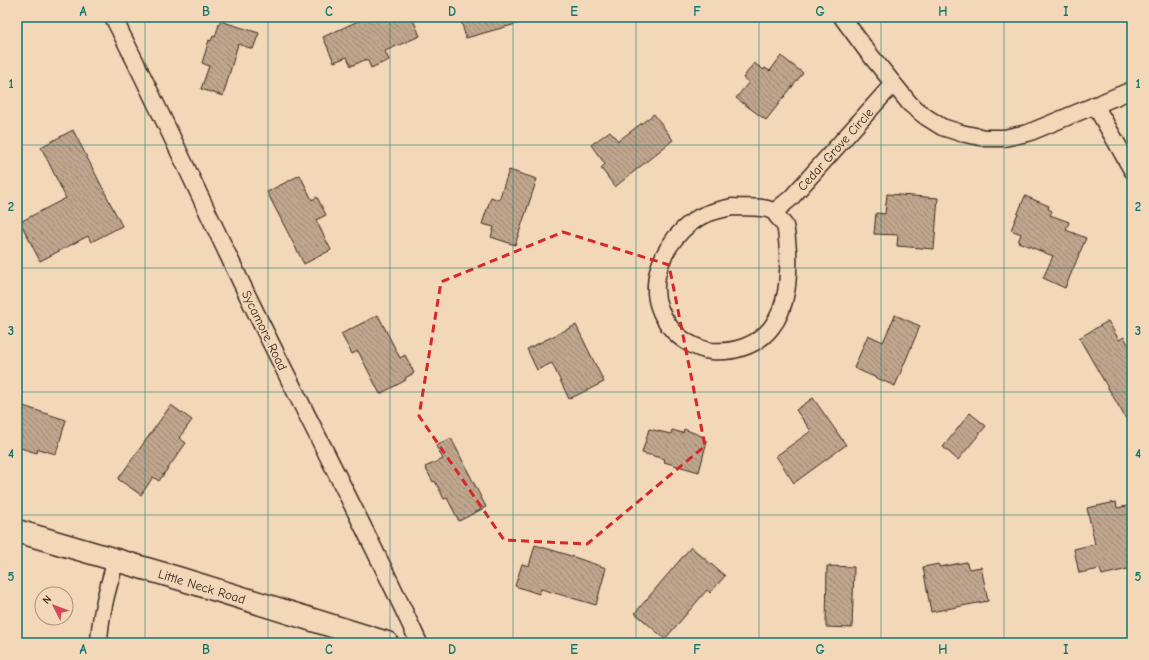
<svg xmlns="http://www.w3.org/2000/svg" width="1149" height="660" viewBox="0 0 1149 660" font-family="'Comic Neue',sans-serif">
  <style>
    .building { fill: url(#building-back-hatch); stroke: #3b2a1e }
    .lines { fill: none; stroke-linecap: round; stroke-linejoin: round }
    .street-casing { stroke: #3b2a1e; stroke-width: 19 }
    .secondary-casing { stroke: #3b2a1e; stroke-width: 25 }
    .street { stroke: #f3d7b9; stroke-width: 16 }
    .secondary { stroke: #f3d7b9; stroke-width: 22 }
    .marked { fill: none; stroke: #d62828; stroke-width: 3; stroke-dasharray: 8 5; stroke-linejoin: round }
    .grid { fill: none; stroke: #0f766e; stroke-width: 1; stroke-opacity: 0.55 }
    .labels { text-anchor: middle; stroke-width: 3.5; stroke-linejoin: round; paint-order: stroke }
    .street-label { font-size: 13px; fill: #3b2a1e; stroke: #f3d7b9 }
    .neatline { fill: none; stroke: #0f766e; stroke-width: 1.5 }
    .grid-label { font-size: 13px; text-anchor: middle; font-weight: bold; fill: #0f766e }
  </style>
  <defs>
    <pattern id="building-back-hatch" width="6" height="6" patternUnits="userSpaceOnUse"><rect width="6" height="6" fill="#c0a68e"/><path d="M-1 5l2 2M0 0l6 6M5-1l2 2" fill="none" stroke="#9d8773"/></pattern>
  </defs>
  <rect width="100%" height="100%" fill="#f3d7b9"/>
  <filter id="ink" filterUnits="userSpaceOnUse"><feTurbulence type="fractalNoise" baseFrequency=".025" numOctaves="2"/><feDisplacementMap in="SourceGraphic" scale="8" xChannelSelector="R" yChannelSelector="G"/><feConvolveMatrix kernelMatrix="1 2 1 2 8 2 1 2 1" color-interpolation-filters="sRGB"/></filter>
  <g filter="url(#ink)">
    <g class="building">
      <path d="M367 17H412L420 36 385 51 389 60 371 68 367 59 351 66 347 57 334 62 323 37Z"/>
      <path d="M460 17H522L523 22 466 38Z"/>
      <path d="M220 21 259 33 253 49 238 44 223 96 201 89 209 66 202 63 209 40 211 41 213 36 215 37Z"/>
      <path d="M781 56 803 73 766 120 736 98 749 82 743 78 754 63 764 70 765 68 770 71Z"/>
      <path d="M654 114 673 140 615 187 601 168 605 164 591 145 610 131 618 141Z"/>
      <path d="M73 130 122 226 91 242 88 236 40 261 20 222 66 198 41 147Z"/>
      <path d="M509 170 537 179 515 245 491 237 494 227 482 224 491 197 499 200Z"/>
      <path d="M300 175 312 200 317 197 326 215 316 220 331 250 304 264 267 192Z"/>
      <path d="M887 194 938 198 934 249 897 246 898 235 874 234 876 213 885 214Z"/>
      <path d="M1025 196 1049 206 1048 209 1052 211 1050 215 1069 222 1066 230 1086 238 1065 288 1043 278 1053 256 1018 242 1021 234 1011 230Z"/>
      <path d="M378 315 400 358 405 355 414 373 405 378 406 380 380 394 358 351 352 354 341 334Z"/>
      <path d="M895 315 920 326 895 386 854 368 868 335 883 342Z"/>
      <path d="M1108 321 1119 340 1124 337 1132 351V429L1079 338Z"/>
      <path d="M576 325 604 382 569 399 552 363 537 370 527 349Z"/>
      <path d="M813 398 846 445 794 483 776 456 811 431 796 410Z"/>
      <path d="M17 404 66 420 56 454 38 449 37 453 17 447Z"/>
      <path d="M171 405 192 420 179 438 186 443 159 481 153 477 141 495 118 479Z"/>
      <path d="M970 413 986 426 958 460 943 447Z"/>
      <path d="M649 429 671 434 672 430 683 433 684 429 704 437 703 440 707 441 699 472 664 462 665 459 642 453Z"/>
      <path d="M451 438 486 507 459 521 447 498 444 499 435 481 433 482 425 467 443 459 436 446Z"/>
      <path d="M1116 502 1117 508 1132 505V534L1129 535 1132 550V568L1102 575 1100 569 1079 573 1074 549 1095 544 1087 508Z"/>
      <path d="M535 545 565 554 606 568 596 605 541 589 539 594 515 586 522 564 529 566Z"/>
      <path d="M691 547 725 576 710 593 707 590 665 639 635 613Z"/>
      <path d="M966 562 969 569 981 567 988 601 931 612 923 567 939 564 940 567Z"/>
      <path d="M827 566 854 567 852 628 826 627Z"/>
    </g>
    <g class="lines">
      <g class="street-casing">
        <g id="street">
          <path d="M113 17C163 115 208 215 256 313 310 423 368 532 419 643"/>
          <path d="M842 17 867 51 910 104 926 117 942 127 961 133 985 138H1004L1028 133 1132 90"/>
          <path d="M1095 105 1132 170"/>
          <path d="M732 207C743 208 764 205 774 212 774 212 777 216 777 216 780 219 783 223 785 226 787 233 787 243 788 250 789 276 788 307 771 328 757 346 733 353 711 351 696 349 679 339 670 327 661 315 655 300 656 285 657 259 676 231 698 218 708 212 720 210 732 207Z"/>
          <path d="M774 212 791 198 893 84"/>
          <path d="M99 643C100 614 108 587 116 560"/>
        </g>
      </g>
      <g class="secondary-casing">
        <path id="secondary" d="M17 531 181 579 387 643"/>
      </g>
      <use href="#street" class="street"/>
      <use href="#secondary" class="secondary"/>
    </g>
  </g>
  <path class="marked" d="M563 232 669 265 705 446 587 544 504 540 419 416 441 282Z"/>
  <path class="grid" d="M145 17V643M268 17V643M390 17V643M513 17V643M636 17V643M759 17V643M881 17V643M1004 17V643M17 145H1132M17 268H1132M17 392H1132M17 515H1132"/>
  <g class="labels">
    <g class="street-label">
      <text transform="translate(835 149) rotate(-48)" y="5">Cedar Grove Circle</text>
      <text transform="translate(265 330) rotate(64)" y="5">Sycamore Road</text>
      <text transform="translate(202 586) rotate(17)" y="5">Little Neck Road</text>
    </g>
  </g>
  <rect width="1149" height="660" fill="none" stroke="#f3d7b9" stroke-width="44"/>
  <g transform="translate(54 606) rotate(312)"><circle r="19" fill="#f3d7b9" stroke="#a9927b"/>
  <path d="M0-3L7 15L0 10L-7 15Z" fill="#d1495b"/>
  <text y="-6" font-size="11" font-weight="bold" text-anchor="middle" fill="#3b2a1e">N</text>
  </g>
  <rect x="22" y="22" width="1105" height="616" class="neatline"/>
  <g class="grid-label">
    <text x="83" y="16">A</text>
    <text x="206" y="16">B</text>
    <text x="329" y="16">C</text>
    <text x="452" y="16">D</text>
    <text x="574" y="16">E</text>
    <text x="697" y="16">F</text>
    <text x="820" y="16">G</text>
    <text x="943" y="16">H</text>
    <text x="1066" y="16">I</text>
    <text x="11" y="88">1</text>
    <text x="1138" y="88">1</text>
    <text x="11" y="211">2</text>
    <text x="1138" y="211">2</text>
    <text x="11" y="335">3</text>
    <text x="1138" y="335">3</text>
    <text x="11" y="458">4</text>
    <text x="1138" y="458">4</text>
    <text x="11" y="581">5</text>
    <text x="1138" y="581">5</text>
    <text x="83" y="654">A</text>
    <text x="206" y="654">B</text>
    <text x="329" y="654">C</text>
    <text x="452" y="654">D</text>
    <text x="574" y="654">E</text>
    <text x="697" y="654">F</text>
    <text x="820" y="654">G</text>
    <text x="943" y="654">H</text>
    <text x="1066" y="654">I</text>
  </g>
</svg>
